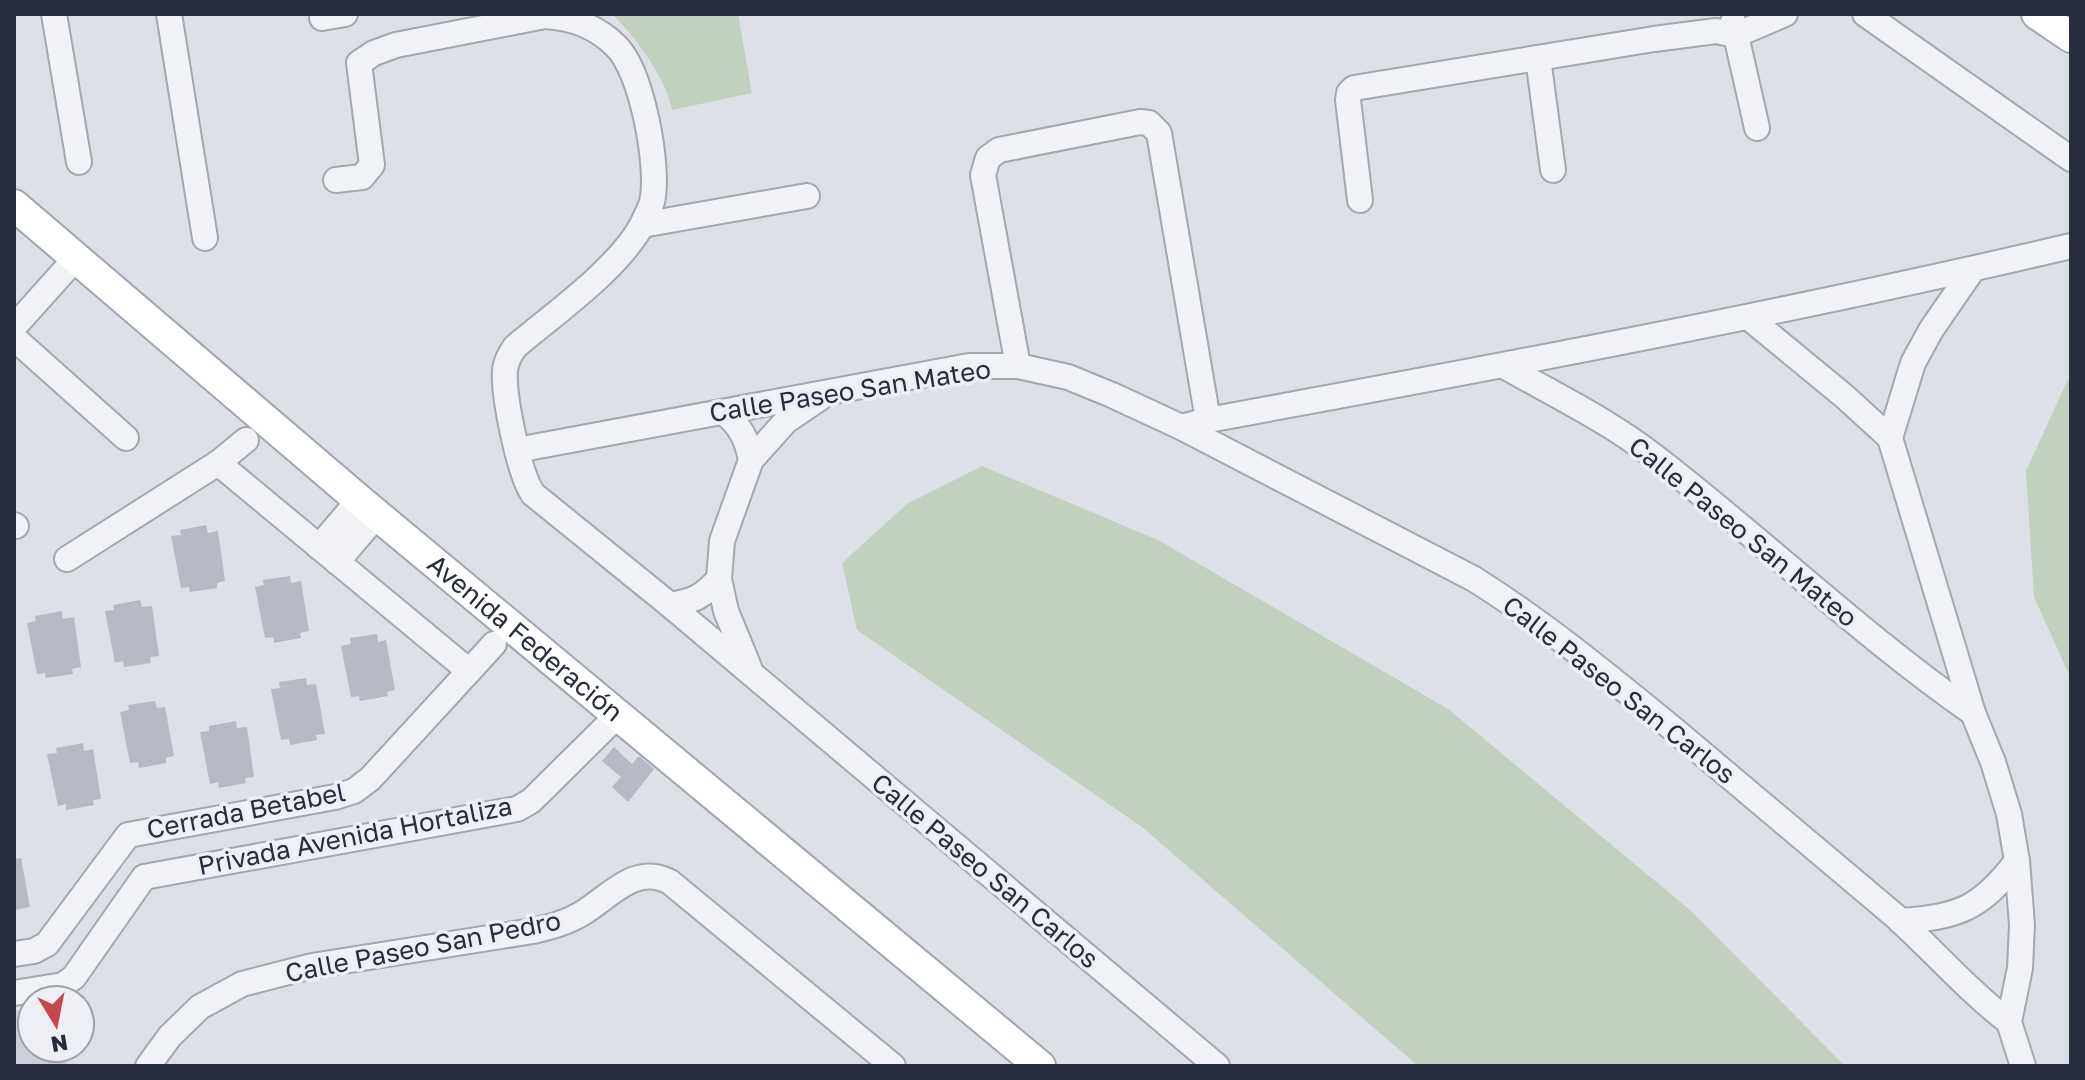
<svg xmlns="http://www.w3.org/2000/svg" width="2085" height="1080" viewBox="0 0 2085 1080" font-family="'Golos Text',sans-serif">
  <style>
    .built { fill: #cccfd9 }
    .green { fill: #c2d0bf }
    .building { fill: #b5b9c3 }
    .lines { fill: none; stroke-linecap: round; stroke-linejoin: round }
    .minor-casing { stroke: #a4a7b1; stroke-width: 28 }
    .major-casing { stroke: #9ea4b2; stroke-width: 34 }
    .minor { stroke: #f0f2f5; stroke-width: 24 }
    .major { stroke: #fff; stroke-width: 30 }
    .labels { text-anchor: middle; stroke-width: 7; stroke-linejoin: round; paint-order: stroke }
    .street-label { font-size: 26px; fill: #282d3d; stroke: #edeff5 }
  </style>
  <rect width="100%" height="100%" fill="#dee0e7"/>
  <path class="built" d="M32 1008V1048H75L65 1066H14V1011Z"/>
  <g class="green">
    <path d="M612 14H738L752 93 672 110C666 77 635 37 612 14Z"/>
    <path d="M2068 379H2071V679L2034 597 2026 471Z"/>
    <path d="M982 466 1158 540 1448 709 1689 909 1845 1066H1418L1142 827 857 630 842 563 907 504Z"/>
  </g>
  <g class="building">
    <path d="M206 525 208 533 218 531 225 581 217 583V588L190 592 189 587 181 588 171 536 181 535 180 530Z"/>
    <path d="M290 576 291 583 301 581 309 631 300 633 301 638 274 643 273 637 265 638 255 587 264 585 263 580Z"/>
    <path d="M140 600 142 607 152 606 159 656 150 657 151 663 124 667 123 661 115 663 105 611 114 610 113 605Z"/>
    <path d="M62 611 63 619 74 617 81 667 72 669 73 674 46 678 45 673 37 674 27 623 36 621 35 616Z"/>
    <path d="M377 634 378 642 386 640 395 690 387 692 388 696 360 701 359 696 351 697 341 646 351 644 350 638Z"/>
    <path d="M306 678 307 685 316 684 325 734 316 735 317 740 290 745 289 739 281 740 271 689 280 688 279 682Z"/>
    <path d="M155 701 157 708 165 707 174 756 166 758V763L139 768 138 762 130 763 120 712 129 710 128 705Z"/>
    <path d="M236 721 237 728 247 727 254 777 245 778 246 783 219 788 218 782 210 784 200 732 209 731V726Z"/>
    <path d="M83 743 84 751 93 749 101 799 93 800 94 805 66 810V804L58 806 47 754 57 753 56 748Z"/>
    <path d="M614 747 632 764 639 756 654 769 628 802 612 787 621 777 602 761Z"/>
    <path d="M21 858 30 907 14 910V859Z"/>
  </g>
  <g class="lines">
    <g class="minor-casing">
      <g id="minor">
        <path d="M54 14 79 162"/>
        <path d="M169 14 205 238"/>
        <path d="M1865 14 2071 159"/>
        <path d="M322 18 345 14"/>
        <path d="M1733 22 1757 128"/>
        <path d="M1538 58 1553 170"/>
        <path d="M336 180 362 177 372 165 359 63 374 53 396 45 545 16C573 18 596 26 616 46 642 71 660 168 652 202 650 209 645 218 642 225 617 270 555 313 515 347 510 354 506 361 505 370 503 395 519 474 533 494L670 605 1217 1066"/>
        <path d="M1360 200 1348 100 1349 93 1354 88 1654 39 1716 31 1736 35 1785 14"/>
        <path d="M642 225 807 196"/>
        <path d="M1973 269 1931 330 1913 363 1890 438 1973 713 1993 762 2009 814 2017 861 2022 925 2020 968 2009 1022 2023 1066"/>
        <path d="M1748 317 1844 396 1890 438"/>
        <path d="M14 327 75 259"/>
        <path d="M14 338 126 438"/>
        <path d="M1018 366 983 175 988 158 999 150 1140 122 1149 123 1159 133 1208 420"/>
        <path d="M1504 366C1555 395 1609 421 1655 457 1763 540 1861 635 1973 713"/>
        <path d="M723 412C740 425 747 439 751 460"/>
        <path d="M1181 427 1208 420C1497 367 1785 313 2071 246"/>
        <path d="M517 450 969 366H1018L1068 377 1112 395 1181 427 1474 579C1544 623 1607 675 1672 728 1746 790 1820 852 1894 915 1933 950 1967 990 2009 1022"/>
        <path d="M218 463 469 671"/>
        <path d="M14 525 16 526"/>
        <path d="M319 547 359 500"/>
        <path d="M67 559 218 463 246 440"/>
        <path d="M337 562 377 515"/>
        <path d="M670 605C694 601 702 597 719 579"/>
        <path d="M749 667 726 611 719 579 722 541 751 460 786 421 820 398"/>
        <path d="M1900 921C1960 917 1981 908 2017 861"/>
        <path d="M14 954 34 951 47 944 128 835 335 797 354 791 370 779 494 644"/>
        <path d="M14 993 63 985 74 977 144 877 517 809 531 801 618 715"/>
        <path d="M148 1066 170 1036 200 1007 242 984 312 966 533 931C550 927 566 923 581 914 610 897 635 863 670 882L893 1066"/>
      </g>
    </g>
    <g class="major-casing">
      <g id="major">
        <path d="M2037 14 2071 37"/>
        <path id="s1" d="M14 205 359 500 1040 1066"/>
      </g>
    </g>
    <use href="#minor" class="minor"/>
    <use href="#major" class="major"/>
  </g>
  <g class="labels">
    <g class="street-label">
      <text transform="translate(850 391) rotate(-9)" y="9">Calle Paseo San Mateo</text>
      <text transform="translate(1743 532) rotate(39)" y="9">Calle Paseo San Mateo</text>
      <text dy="9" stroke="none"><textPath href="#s1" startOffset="670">Avenida Federación</textPath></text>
      <text transform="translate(1619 690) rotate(38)" y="9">Calle Paseo San Carlos</text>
      <text transform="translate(246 811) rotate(-11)" y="9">Cerrada Betabel</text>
      <text transform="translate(355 836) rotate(-11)" y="9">Privada Avenida Hortaliza</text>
      <text transform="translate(985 871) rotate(40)" y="9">Calle Paseo San Carlos</text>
      <text transform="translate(423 947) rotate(-11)" y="9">Calle Paseo San Pedro</text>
    </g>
  </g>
  <rect width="2085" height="1080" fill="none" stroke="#282d3d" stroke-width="32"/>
  <g transform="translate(56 1024) rotate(170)"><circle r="38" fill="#edeff5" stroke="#9ea1ab" stroke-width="2"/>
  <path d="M0-6L14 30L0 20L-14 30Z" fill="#c7484c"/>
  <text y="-12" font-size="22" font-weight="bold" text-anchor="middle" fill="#282d3d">N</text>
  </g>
</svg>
